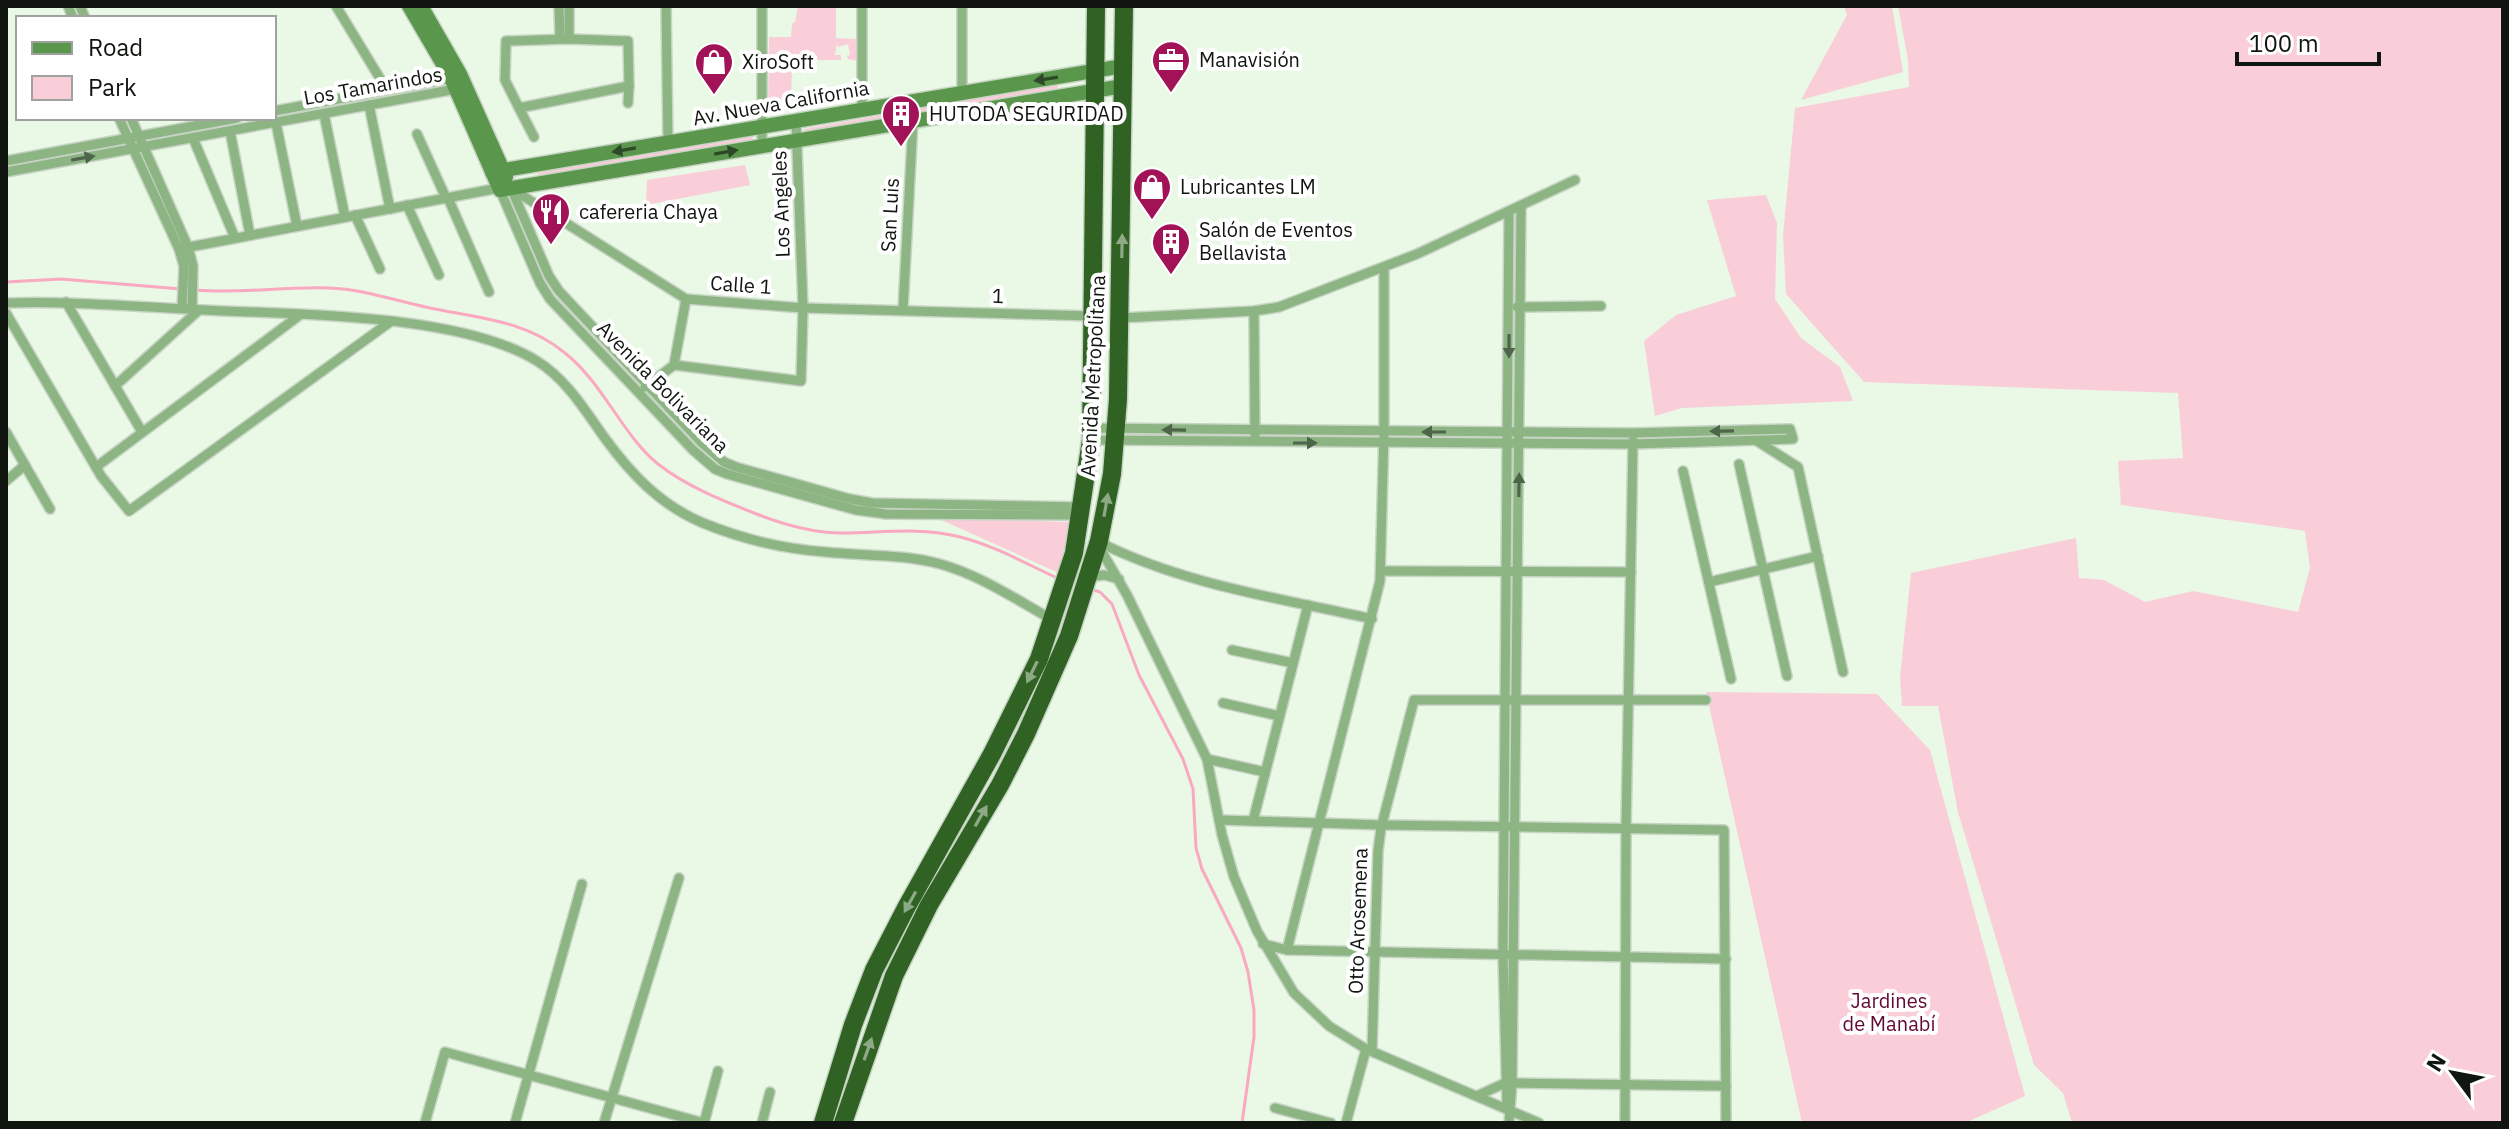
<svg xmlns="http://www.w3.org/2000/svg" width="2509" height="1129" viewBox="0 0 2509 1129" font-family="'IBM Plex Sans',sans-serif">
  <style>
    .green { fill: #f9ced9 }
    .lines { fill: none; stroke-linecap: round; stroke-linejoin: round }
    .stream { stroke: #faa9c1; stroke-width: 3 }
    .street-casing { stroke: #c7d4c4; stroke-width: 12 }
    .secondary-casing { stroke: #c7d4c4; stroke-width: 17 }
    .highway-casing { stroke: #c7d4c4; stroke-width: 21 }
    .street { stroke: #8db584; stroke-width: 9 }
    .secondary { stroke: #5a964b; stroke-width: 14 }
    .highway { stroke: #306323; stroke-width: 18 }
    .oneway { fill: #2e4927 }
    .oneway2 { fill: #4e654a }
    .oneway3 { fill: #8da986 }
    .labels { text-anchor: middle; stroke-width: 8; stroke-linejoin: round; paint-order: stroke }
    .poi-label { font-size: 20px; fill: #10150f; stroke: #fff; text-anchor: start }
    .street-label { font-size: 20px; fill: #10150f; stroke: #fff }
    .park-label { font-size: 20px; fill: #610932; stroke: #fff }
  </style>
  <rect width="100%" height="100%" fill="#eaf8e6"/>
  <g class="green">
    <path d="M798 6H836V38L857 39 858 61 848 59 847 56 850 55 848 44 838 47 837 43 835 55H841V60H792L791 105 768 108 769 37H791L792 24 795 22Z"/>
    <path d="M1844 6H1892L1903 72 1801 100 1847 15Z"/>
    <path d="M1898 6H2503V1123H2072L2063 1093 2034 1065 1958 812 1938 706H1902L1900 677 1911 573 2076 538 2079 578 2104 580 2145 602 2193 591 2298 612 2310 568 2305 531 2121 505 2118 461 2183 458 2178 393 1864 382 1786 294 1783 235 1795 108 1909 87 1908 60Z"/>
    <path d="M445 84 446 87 274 118V116Z"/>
    <path d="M1058 84V89L806 132 804 129Z"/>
    <path d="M752 135 753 140 540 177 538 173Z"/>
    <path d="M745 165 750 185 646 205 647 180Z"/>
    <path d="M1766 195 1777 223 1775 299 1801 338 1840 367 1853 401 1682 408 1655 416 1644 341 1676 315 1736 296 1707 200Z"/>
    <path d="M937 518 1070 522 1061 574Z"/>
    <path d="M1706 692 1877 694 1930 750 2025 1096 1965 1123H1802Z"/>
  </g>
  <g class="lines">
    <g class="stream">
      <path d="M6 282 61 279 181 289"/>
      <path d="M196 290C241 294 285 286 329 288 363 289 396 301 430 308 478 318 525 320 565 353 603 383 623 436 658 464 686 486 721 500 754 513 782 524 812 533 842 533 880 533 919 527 956 536 991 544 1025 563 1057 578"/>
      <path d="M1090 589 1100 592 1112 604 1139 675 1183 759 1193 789 1196 848 1202 869 1241 948 1248 972 1254 1010V1037L1242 1123"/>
    </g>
    <g class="street-casing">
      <g id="street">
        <path d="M68 6 73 18"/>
        <path d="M80 6 85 18"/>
        <path d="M336 6 387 90"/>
        <path d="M559 6 560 39"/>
        <path d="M666 6 668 143"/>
        <path d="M569 39 628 41 629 86 519 108 505 80 506 41Z"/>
        <path d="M569 39V6"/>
        <path d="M962 93V6"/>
        <path d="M628 103 629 86"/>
        <path d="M369 105 390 209"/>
        <path d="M519 108 534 137"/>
        <path d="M862 110V6"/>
        <path d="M274 111 451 78 455 80"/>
        <path d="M324 114 345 217"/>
        <path d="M119 118 179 249 184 266 182 308"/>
        <path d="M131 118 188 247 193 266 192 309"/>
        <path d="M276 123 297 226"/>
        <path d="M230 131 250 235"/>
        <path d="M417 134 446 198"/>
        <path d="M193 138 235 238"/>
        <path d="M762 146V6"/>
        <path d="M6 161 237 118"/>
        <path d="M6 172 456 89 457 86"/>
        <path d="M511 188 549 276 559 291 701 442 724 462 736 467 850 499 872 503 1083 507"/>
        <path d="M512 189 686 299 803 308 1092 316"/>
        <path d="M500 190 540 283 550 299 693 450 715 469 727 474 856 510 886 514 1080 515"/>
        <path d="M448 198 489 292"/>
        <path d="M407 205 439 275"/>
        <path d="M355 215 380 269"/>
        <path d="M179 249 499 188"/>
        <path d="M66 302 142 432"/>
        <path d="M6 303C73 301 139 307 205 310 296 315 459 313 537 361 566 379 585 410 604 437 631 474 660 505 703 523 742 539 785 549 826 552 864 556 903 554 940 564 980 575 1017 600 1053 620"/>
        <path d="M1517 307 1601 306"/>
        <path d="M903 310 913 121"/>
        <path d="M1254 311 1255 436"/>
        <path d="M6 313 101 476 129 511 390 322"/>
        <path d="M1121 318 1254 311 1279 307 1417 254 1575 180"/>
        <path d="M674 365 686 299"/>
        <path d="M115 386 199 310"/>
        <path d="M645 387 674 365 801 381 803 308 796 121"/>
        <path d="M6 432 50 509"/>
        <path d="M1091 440 1633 444 1793 439 1790 429 1633 433 1091 428"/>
        <path d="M1757 441 1798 467 1843 672"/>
        <path d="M1739 464 1787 676"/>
        <path d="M96 467 300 315"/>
        <path d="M1683 471 1731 679"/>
        <path d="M6 481 25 465"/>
        <path d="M1099 542C1181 584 1283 599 1372 619"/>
        <path d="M1098 545 1127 595 1207 759 1222 835 1234 877 1257 931 1294 993 1329 1026 1366 1049 1539 1123"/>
        <path d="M1381 571 1631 572"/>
        <path d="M1089 577 1104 575 1119 579"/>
        <path d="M1709 582 1818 556"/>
        <path d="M1232 650 1293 663"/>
        <path d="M1223 703 1279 716"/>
        <path d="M1207 759 1265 772"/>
        <path d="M1219 820 1382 825 1724 830 1726 1123"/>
        <path d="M1253 821 1308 605"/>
        <path d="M1263 944 1287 950 1726 959"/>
        <path d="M1287 950 1380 581 1384 431V268"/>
        <path d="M1372 1051 1378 851 1381 828 1414 700H1706"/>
        <path d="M1479 1095 1505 1083H1512L1726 1086"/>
        <path d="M1507 1105 1503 954 1509 212"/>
        <path d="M1275 1108 1331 1123"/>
        <path d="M425 1123 445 1052 704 1123"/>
        <path d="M515 1123 582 884"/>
        <path d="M604 1123 679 878"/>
        <path d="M704 1123 718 1071"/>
        <path d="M762 1123 770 1092"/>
        <path d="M1346 1123 1366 1049"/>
        <path d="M1509 1123 1512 1083 1521 206"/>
        <path d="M1625 1123 1626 829 1633 440"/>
      </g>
    </g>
    <g class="secondary-casing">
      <g id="secondary">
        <path d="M409 6 451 78 500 190 1123 86"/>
        <path d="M421 6 460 74 506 177"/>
        <path d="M492 172 1123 66"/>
      </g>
    </g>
    <g class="highway-casing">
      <g id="highway">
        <path d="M823 1123 853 1025 874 970 906 908 992 754 1039 659 1074 553 1091 440 1096 6"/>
        <path d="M843 1123 894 976 929 905 1000 785 1026 734 1069 636 1099 541 1112 474 1118 399 1124 6"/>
      </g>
    </g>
    <use href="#street" class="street"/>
    <use href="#secondary" class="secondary"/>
    <use href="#highway" class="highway"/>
  </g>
  <defs><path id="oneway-solid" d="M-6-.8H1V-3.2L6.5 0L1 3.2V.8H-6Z" transform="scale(2)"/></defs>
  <g class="oneway">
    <use href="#oneway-solid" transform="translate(1046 79) rotate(171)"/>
    <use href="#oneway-solid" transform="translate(624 150) rotate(170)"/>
    <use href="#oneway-solid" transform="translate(726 152) rotate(-10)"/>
  </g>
  <g class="oneway2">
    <use href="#oneway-solid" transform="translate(83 158) rotate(-10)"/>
    <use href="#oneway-solid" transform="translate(1509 346) rotate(90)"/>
    <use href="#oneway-solid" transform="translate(1174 430) rotate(-179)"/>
    <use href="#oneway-solid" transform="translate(1722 431) rotate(179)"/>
    <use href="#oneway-solid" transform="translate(1434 432) rotate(-180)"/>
    <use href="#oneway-solid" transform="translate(1305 443)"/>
    <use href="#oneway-solid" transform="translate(1519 485) rotate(-89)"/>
  </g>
  <g class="oneway3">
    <use href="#oneway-solid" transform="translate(1122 246) rotate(-89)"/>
    <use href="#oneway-solid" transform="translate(1106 505) rotate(-80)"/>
    <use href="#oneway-solid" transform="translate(1032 672) rotate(116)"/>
    <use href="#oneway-solid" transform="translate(981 816) rotate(-60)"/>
    <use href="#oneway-solid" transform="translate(910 902) rotate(119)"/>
    <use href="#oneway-solid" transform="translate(868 1049) rotate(-71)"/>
  </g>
  <defs>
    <g id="office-pin" transform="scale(2)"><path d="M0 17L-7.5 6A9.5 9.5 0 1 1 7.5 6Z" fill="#a21256" stroke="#fff"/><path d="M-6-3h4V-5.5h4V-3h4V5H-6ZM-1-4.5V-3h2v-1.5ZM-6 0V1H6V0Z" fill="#fff"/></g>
    <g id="shop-pin" transform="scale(2)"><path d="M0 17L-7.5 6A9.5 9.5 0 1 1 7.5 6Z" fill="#a21256" stroke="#fff"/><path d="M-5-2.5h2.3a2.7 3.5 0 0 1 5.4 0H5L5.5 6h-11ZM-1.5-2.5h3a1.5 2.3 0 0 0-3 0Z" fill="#fff"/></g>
    <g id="building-pin" transform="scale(2)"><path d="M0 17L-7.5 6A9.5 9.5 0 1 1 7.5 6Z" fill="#a21256" stroke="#fff"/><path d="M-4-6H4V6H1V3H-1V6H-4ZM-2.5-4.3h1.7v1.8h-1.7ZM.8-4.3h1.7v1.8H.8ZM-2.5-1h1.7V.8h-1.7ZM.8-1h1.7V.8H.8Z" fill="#fff"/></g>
    <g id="restaurant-pin" transform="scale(2)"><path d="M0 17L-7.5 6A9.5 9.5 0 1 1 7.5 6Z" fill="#a21256" stroke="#fff"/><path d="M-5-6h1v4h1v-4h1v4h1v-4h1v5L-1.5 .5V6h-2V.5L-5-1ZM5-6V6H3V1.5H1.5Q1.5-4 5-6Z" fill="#fff"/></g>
  </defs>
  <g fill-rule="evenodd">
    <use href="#office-pin" x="1171" y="60"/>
    <use href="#shop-pin" x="714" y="62"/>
    <use href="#building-pin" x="901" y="114"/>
    <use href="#shop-pin" x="1152" y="187"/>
    <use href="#restaurant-pin" x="551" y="212"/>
    <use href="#building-pin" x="1171" y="242"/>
  </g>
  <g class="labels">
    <g class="poi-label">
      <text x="1199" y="67">Manavisión</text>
      <text x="742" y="69">XiroSoft</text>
      <text x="929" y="121">HUTODA SEGURIDAD</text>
      <text x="1180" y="194">Lubricantes LM</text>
      <text x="579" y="219">cafereria Chaya</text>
      <text x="1199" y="237">Salón de Eventos<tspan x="1199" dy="23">Bellavista</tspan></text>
    </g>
    <g class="street-label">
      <text transform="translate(373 86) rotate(-10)" y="7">Los Tamarindos</text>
      <text transform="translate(781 103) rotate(-10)" y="7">Av. Nueva California</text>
      <text transform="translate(781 204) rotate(-92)" y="7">Los Angeles</text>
      <text transform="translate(890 215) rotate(-87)" y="7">San Luis</text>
      <text transform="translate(741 285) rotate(4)" y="7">Calle 1</text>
      <text transform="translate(998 296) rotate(2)" y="7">1</text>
      <text transform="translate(1093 376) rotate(-87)" y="7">Avenida Metropolitana</text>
      <text transform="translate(663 387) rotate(45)" y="7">Avenida Bolivariana</text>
      <text transform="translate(1358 921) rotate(-88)" y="7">Otto Arosemena</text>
    </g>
    <g class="park-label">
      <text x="1889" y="1008">Jardines<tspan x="1889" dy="23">de Manabí</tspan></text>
    </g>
  </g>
  <rect width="2509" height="1129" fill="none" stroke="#10150f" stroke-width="16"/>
  <rect x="16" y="16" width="260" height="104" fill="#ffffff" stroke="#9fa19f" stroke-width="2"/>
  <rect x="32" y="42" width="40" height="12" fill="#5a964b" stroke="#9fa19f" stroke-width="2"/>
  <text x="88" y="56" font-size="24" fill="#10150f">Road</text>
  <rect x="32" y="76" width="40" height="24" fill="#f9ced9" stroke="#9fa19f" stroke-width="2"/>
  <text x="88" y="96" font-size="24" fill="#10150f">Park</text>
  <g transform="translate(2453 1073) rotate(302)" stroke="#ffffff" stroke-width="6" paint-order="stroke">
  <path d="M0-6L14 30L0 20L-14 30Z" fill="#10150f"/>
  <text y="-12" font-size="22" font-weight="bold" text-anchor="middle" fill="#10150f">N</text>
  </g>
  <path d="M2237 52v12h142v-12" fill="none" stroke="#10150f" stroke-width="4"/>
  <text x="2249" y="52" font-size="24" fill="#10150f" stroke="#ffffff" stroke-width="6" paint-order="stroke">100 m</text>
</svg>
